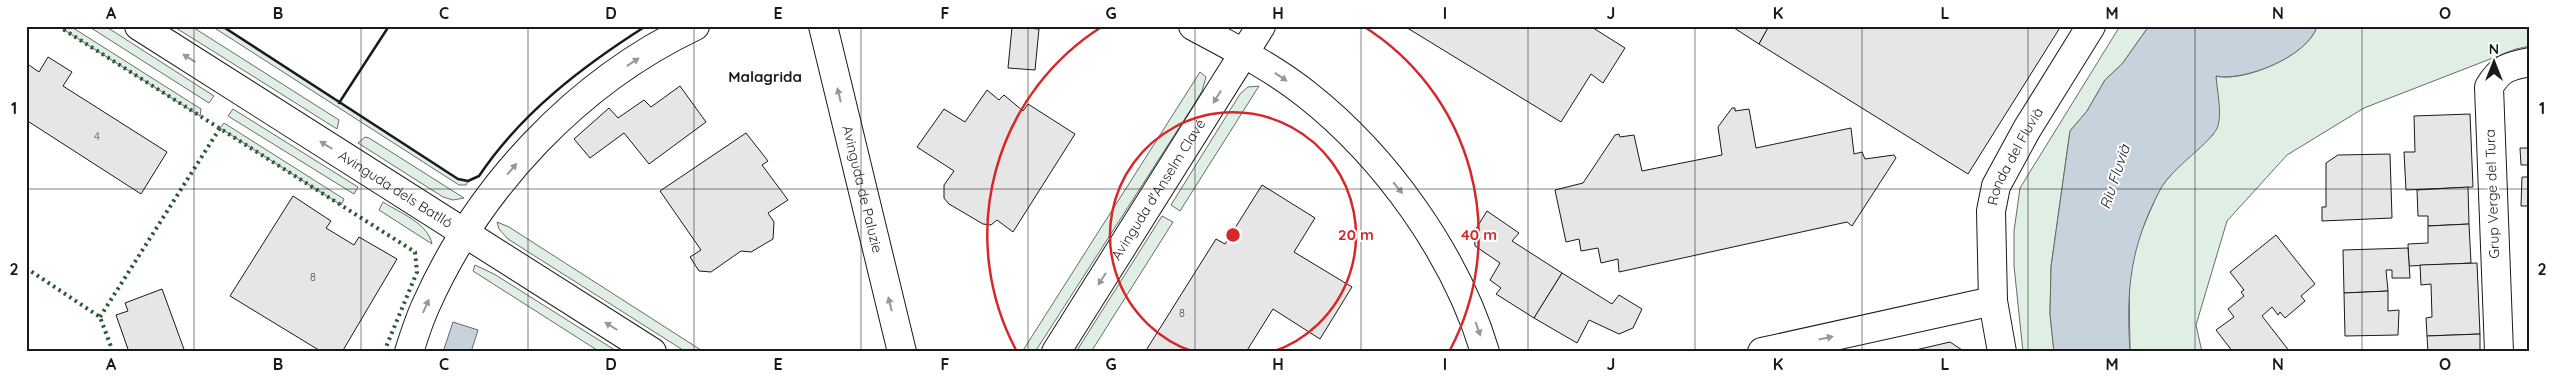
<svg xmlns="http://www.w3.org/2000/svg" width="2556" height="378" viewBox="0 0 2556 378" font-family="Quicksand,sans-serif">
  <style>
    .green { fill: #e0efe3; stroke: #6a6a6a }
    .water { fill: #c6d2dc; stroke: #6a6a6a }
    .building { fill: #e6e6e6; stroke: #1a1a1a }
    .lines { fill: none; stroke-linecap: round; stroke-linejoin: round }
    .minor-casing { stroke: #1a1a1a; stroke-width: 30 }
    .minor { stroke: #fff; stroke-width: 28 }
    .hedge { stroke: #2b5a34; stroke-width: 4; stroke-dasharray: 2.5 4; stroke-linecap: butt }
    .wall { stroke: #1a1a1a; stroke-width: 2.5 }
    .oneway { fill: #989898 }
    .grid { fill: none; stroke: #1a1a1a; stroke-width: 1; stroke-opacity: 0.55 }
    .ring { fill: none; stroke: #d62828; stroke-width: 2.5 }
    .labels { text-anchor: middle; stroke-width: 4; stroke-linejoin: round; paint-order: stroke }
    .number-label { font-size: 11px; fill: #4d4d4d }
    .street-label { font-size: 14px; fill: #1a1a1a; stroke: #fff }
    .neighbourhood-label { font-size: 15px; font-weight: bold; fill: #1a1a1a; stroke: #fff }
    .water-label { font-size: 15px; font-style: italic; fill: #1a1a1a; stroke: #fff }
    .centre { fill: #d62828; stroke: #fff; stroke-width: 2.5 }
    .ring-label { font-size: 15px; text-anchor: middle; font-weight: bold; fill: #d62828; stroke: #fff; stroke-width: 4; stroke-linejoin: round; paint-order: stroke }
    .neatline { fill: none; stroke: #1a1a1a; stroke-width: 2 }
    .grid-label { font-size: 16px; text-anchor: middle; font-weight: bold; fill: #1a1a1a }
  </style>
  <rect width="100%" height="100%" fill="#fff"/>
  <g class="green">
    <path d="M58 26H70L201 109 200 116Z"/>
    <path d="M88 26H105L214 96 209 103Z"/>
    <path d="M173 26H191L339 120 337 129Z"/>
    <path d="M222 26 458 179 468 181 466 185H459L213 27Z"/>
    <path d="M2120 26H2149L2122 64 2105 80 2087 111 2070 131 2051 267 2050 314 2054 352H2023L2014 266V231L2020 188Z"/>
    <path d="M2317 26H2530V46L2516 49 2364 108 2287 155 2227 221 2196 325 2202 352H2130L2129 276 2135 246 2160 188 2182 162 2213 135 2218 111 2216 76C2243 83 2310 55 2317 26Z"/>
    <path d="M1200 72 1206 77 1202 91 1193 106 1035 352H1022Z"/>
    <path d="M1259 86 1180 211 1171 205 1240 94 1248 87Z"/>
    <path d="M233 109 358 187 354 194 228 116Z"/>
    <path d="M224 123 344 199 341 205 220 128Z"/>
    <path d="M365 137 369 138 464 198 453 200 443 197 358 143Z"/>
    <path d="M383 202C400 213 428 223 432 244L379 210Z"/>
    <path d="M1162 216 1173 222 1091 352H1076Z"/>
    <path d="M497 222 509 227 704 352H686L508 239 499 229Z"/>
    <path d="M475 265 494 274 618 352H600L473 271Z"/>
  </g>
  <g class="water">
    <path d="M2149 26H2317C2309 56 2244 82 2216 76 2217 91 2222 111 2218 126 2213 142 2171 168 2160 190 2130 247 2126 289 2130 352H2054L2050 314 2051 267 2070 131 2087 111 2105 80 2122 64Z"/>
    <path d="M453 322 478 330 471 352H443Z"/>
  </g>
  <g class="building">
    <path d="M1404 26H1590L1625 48 1603 83 1591 74 1561 122Z"/>
    <path d="M1731 26H1769L1759 44Z"/>
    <path d="M1769 26H2061L1968 174 1759 44Z"/>
    <path d="M1012 27 1039 29 1035 70 1008 68Z"/>
    <path d="M48 57 72 72 63 86 167 152 141 194 26 120V63L39 72Z"/>
    <path d="M680 86 706 122 649 164 624 133 590 158 574 139 609 108 618 118 644 100 651 107Z"/>
    <path d="M987 90 999 100 1004 95 1023 111 1028 104 1075 134 1013 232 997 220 991 225 983 224 949 204 944 198V185L954 171 917 147 944 109 965 122Z"/>
    <path d="M1732 108H1735V111L1749 109 1756 148 1851 128 1854 154 1862 152 1865 159 1894 155 1896 158 1852 226 1847 222 1619 272 1618 259 1601 263 1598 248 1581 251 1579 239 1566 242 1555 190 1583 183 1615 135 1619 134 1620 137 1634 135 1642 171 1722 155 1718 127Z"/>
    <path d="M2470 114 2473 187 2406 190 2404 152H2415L2414 116Z"/>
    <path d="M746 133 768 161 762 165 788 200 768 213 774 222 773 239 751 252 741 251 711 272 699 271 690 257 701 250 660 191Z"/>
    <path d="M2520 148H2530V165H2521Z"/>
    <path d="M2390 154 2392 218 2322 221V207H2326V163L2338 155Z"/>
    <path d="M2522 177H2530V206H2521Z"/>
    <path d="M1262 185 1315 218 1294 252 1352 287 1320 339 1273 309 1246 352H1145L1216 239 1225 244Z"/>
    <path d="M2468 187 2469 224 2428 226V216H2418L2417 190Z"/>
    <path d="M293 196 331 221 326 228 354 245 359 237 397 259 342 352H322L230 296Z"/>
    <path d="M1487 211 1519 233 1512 241 1562 273 1534 318 1496 294 1501 288 1490 280 1500 263 1475 246 1474 232Z"/>
    <path d="M2469 224 2471 263 2409 266 2408 244 2428 243V226Z"/>
    <path d="M2276 235 2315 284 2301 296 2305 301 2285 318 2280 312 2278 315 2272 307 2262 316 2290 352H2233L2216 330 2234 317 2228 309 2244 296 2241 292 2244 290 2230 272Z"/>
    <path d="M2408 248 2410 278H2392V270H2386L2388 291 2344 293 2343 250Z"/>
    <path d="M2477 263 2480 334 2427 336 2426 318 2432 317 2431 284 2421 285 2420 265Z"/>
    <path d="M1562 273 1612 304 1619 295 1642 309 1633 328 1619 334 1589 320 1577 343 1534 318Z"/>
    <path d="M162 289 185 352H129L116 315 128 311 125 303Z"/>
    <path d="M2388 291V311L2399 310 2398 335 2345 336 2344 293Z"/>
    <path d="M2480 334V352H2428L2427 336Z"/>
    <path d="M1950 342 1965 352H1907Z"/>
  </g>
  <g class="lines">
    <g class="minor-casing">
      <g id="minor">
        <path id="s1" d="M139 26 652 352"/>
        <path id="s2" d="M823 26 902 352"/>
        <path d="M1193 26C1232 47 1272 67 1306 94 1386 157 1456 255 1485 352"/>
        <path d="M409 352C414 336 419 320 426 305 479 186 577 82 695 26"/>
        <path id="s3" d="M1056 352 1261 26"/>
        <path d="M1762 352 1993 301"/>
        <path id="s4" d="M2002 352 1993 301 1991 211 1996 186 2027 129 2091 26"/>
        <path d="M2499 352 2489 87C2500 68 2509 66 2530 62"/>
      </g>
    </g>
    <use href="#minor" class="minor"/>
    <g class="hedge">
      <path d="M58 26 415 252 417 272 384 352"/>
      <path d="M26 268 100 317 113 352"/>
      <path d="M100 317 220 128"/>
    </g>
    <g class="wall">
      <path d="M222 26 458 179 468 181 479 176C521 113 583 66 646 26"/>
      <path d="M339 103 389 26"/>
    </g>
  </g>
  <defs><path id="oneway-solid" d="M-6-.8H1V-3.2L6.5 0L1 3.2V.8H-6Z" transform="scale(1.25)"/></defs>
  <g class="oneway">
    <use href="#oneway-solid" transform="translate(189 58) rotate(-148)"/>
    <use href="#oneway-solid" transform="translate(633 62) rotate(-33)"/>
    <use href="#oneway-solid" transform="translate(1281 77) rotate(34)"/>
    <use href="#oneway-solid" transform="translate(839 95) rotate(-104)"/>
    <use href="#oneway-solid" transform="translate(1217 97) rotate(122)"/>
    <use href="#oneway-solid" transform="translate(326 145) rotate(-148)"/>
    <use href="#oneway-solid" transform="translate(512 169) rotate(-49)"/>
    <use href="#oneway-solid" transform="translate(1398 188) rotate(50)"/>
    <use href="#oneway-solid" transform="translate(1102 279) rotate(123)"/>
    <use href="#oneway-solid" transform="translate(890 304) rotate(-104)"/>
    <use href="#oneway-solid" transform="translate(426 306) rotate(-66)"/>
    <use href="#oneway-solid" transform="translate(611 326) rotate(-148)"/>
    <use href="#oneway-solid" transform="translate(1478 329) rotate(70)"/>
    <use href="#oneway-solid" transform="translate(1826 338) rotate(-12)"/>
  </g>
  <path class="grid" d="M194 26V352M361 26V352M528 26V352M694 26V352M861 26V352M1028 26V352M1195 26V352M1361 26V352M1528 26V352M1695 26V352M1862 26V352M2028 26V352M2195 26V352M2362 26V352M26 189H2530"/>
  <g class="ring">
    <path d="M1194 352A123 123 0 1 1 1272 352"/>
    <path d="M1016 350A246 246 0 0 1 1103 26M1363 26A246 246 0 0 1 1450 350"/>
  </g>
  <g class="labels">
    <g class="number-label">
      <text x="97" y="140">4</text>
      <text x="313" y="281">8</text>
      <text x="1182" y="317">8</text>
    </g>
    <g class="street-label">
      <text dy="5" stroke="none"><textPath href="#s4" startOffset="202">Ronda del Fluvià</textPath></text>
      <text dy="5" stroke="none"><textPath href="#s1" startOffset="304">Avinguda dels Batlló</textPath></text>
      <text dy="5" stroke="none"><textPath href="#s2" startOffset="168">Avinguda de Paluzie</textPath></text>
      <text dy="5" stroke="none"><textPath href="#s3" startOffset="192">Avinguda d'Anselm Clavé</textPath></text>
      <text transform="translate(2492 194) rotate(-92)" y="5">Grup Verge del Tura</text>
    </g>
    <g class="neighbourhood-label">
      <text x="765" y="82">Malagrida</text>
    </g>
    <g class="water-label">
      <text transform="translate(2115 177) rotate(-72)" y="5">Riu Fluvià</text>
    </g>
  </g>
  <circle cx="1233" cy="235" r="8" class="centre"/>
  <g class="ring-label">
    <text x="1356" y="240">20 m</text>
    <text x="1479" y="240">40 m</text>
  </g>
  <rect width="2556" height="378" fill="none" stroke="#ffffff" stroke-width="55"/>
  <g transform="translate(2494 62)" stroke="#ffffff" stroke-width="4" paint-order="stroke">
  <path d="M0-4L9 19L0 12L-9 19Z" fill="#1a1a1a"/>
  <text y="-8" font-size="14" font-weight="bold" text-anchor="middle" fill="#1a1a1a">N</text>
  </g>
  <rect x="28" y="28" width="2500" height="322" class="neatline"/>
  <g class="grid-label">
    <text x="111" y="19">A</text>
    <text x="278" y="19">B</text>
    <text x="444" y="19">C</text>
    <text x="611" y="19">D</text>
    <text x="778" y="19">E</text>
    <text x="945" y="19">F</text>
    <text x="1111" y="19">G</text>
    <text x="1278" y="19">H</text>
    <text x="1445" y="19">I</text>
    <text x="1611" y="19">J</text>
    <text x="1778" y="19">K</text>
    <text x="1945" y="19">L</text>
    <text x="2112" y="19">M</text>
    <text x="2278" y="19">N</text>
    <text x="2445" y="19">O</text>
    <text x="14" y="114">1</text>
    <text x="2542" y="114">1</text>
    <text x="14" y="275">2</text>
    <text x="2542" y="275">2</text>
    <text x="111" y="370">A</text>
    <text x="278" y="370">B</text>
    <text x="444" y="370">C</text>
    <text x="611" y="370">D</text>
    <text x="778" y="370">E</text>
    <text x="945" y="370">F</text>
    <text x="1111" y="370">G</text>
    <text x="1278" y="370">H</text>
    <text x="1445" y="370">I</text>
    <text x="1611" y="370">J</text>
    <text x="1778" y="370">K</text>
    <text x="1945" y="370">L</text>
    <text x="2112" y="370">M</text>
    <text x="2278" y="370">N</text>
    <text x="2445" y="370">O</text>
  </g>
</svg>
